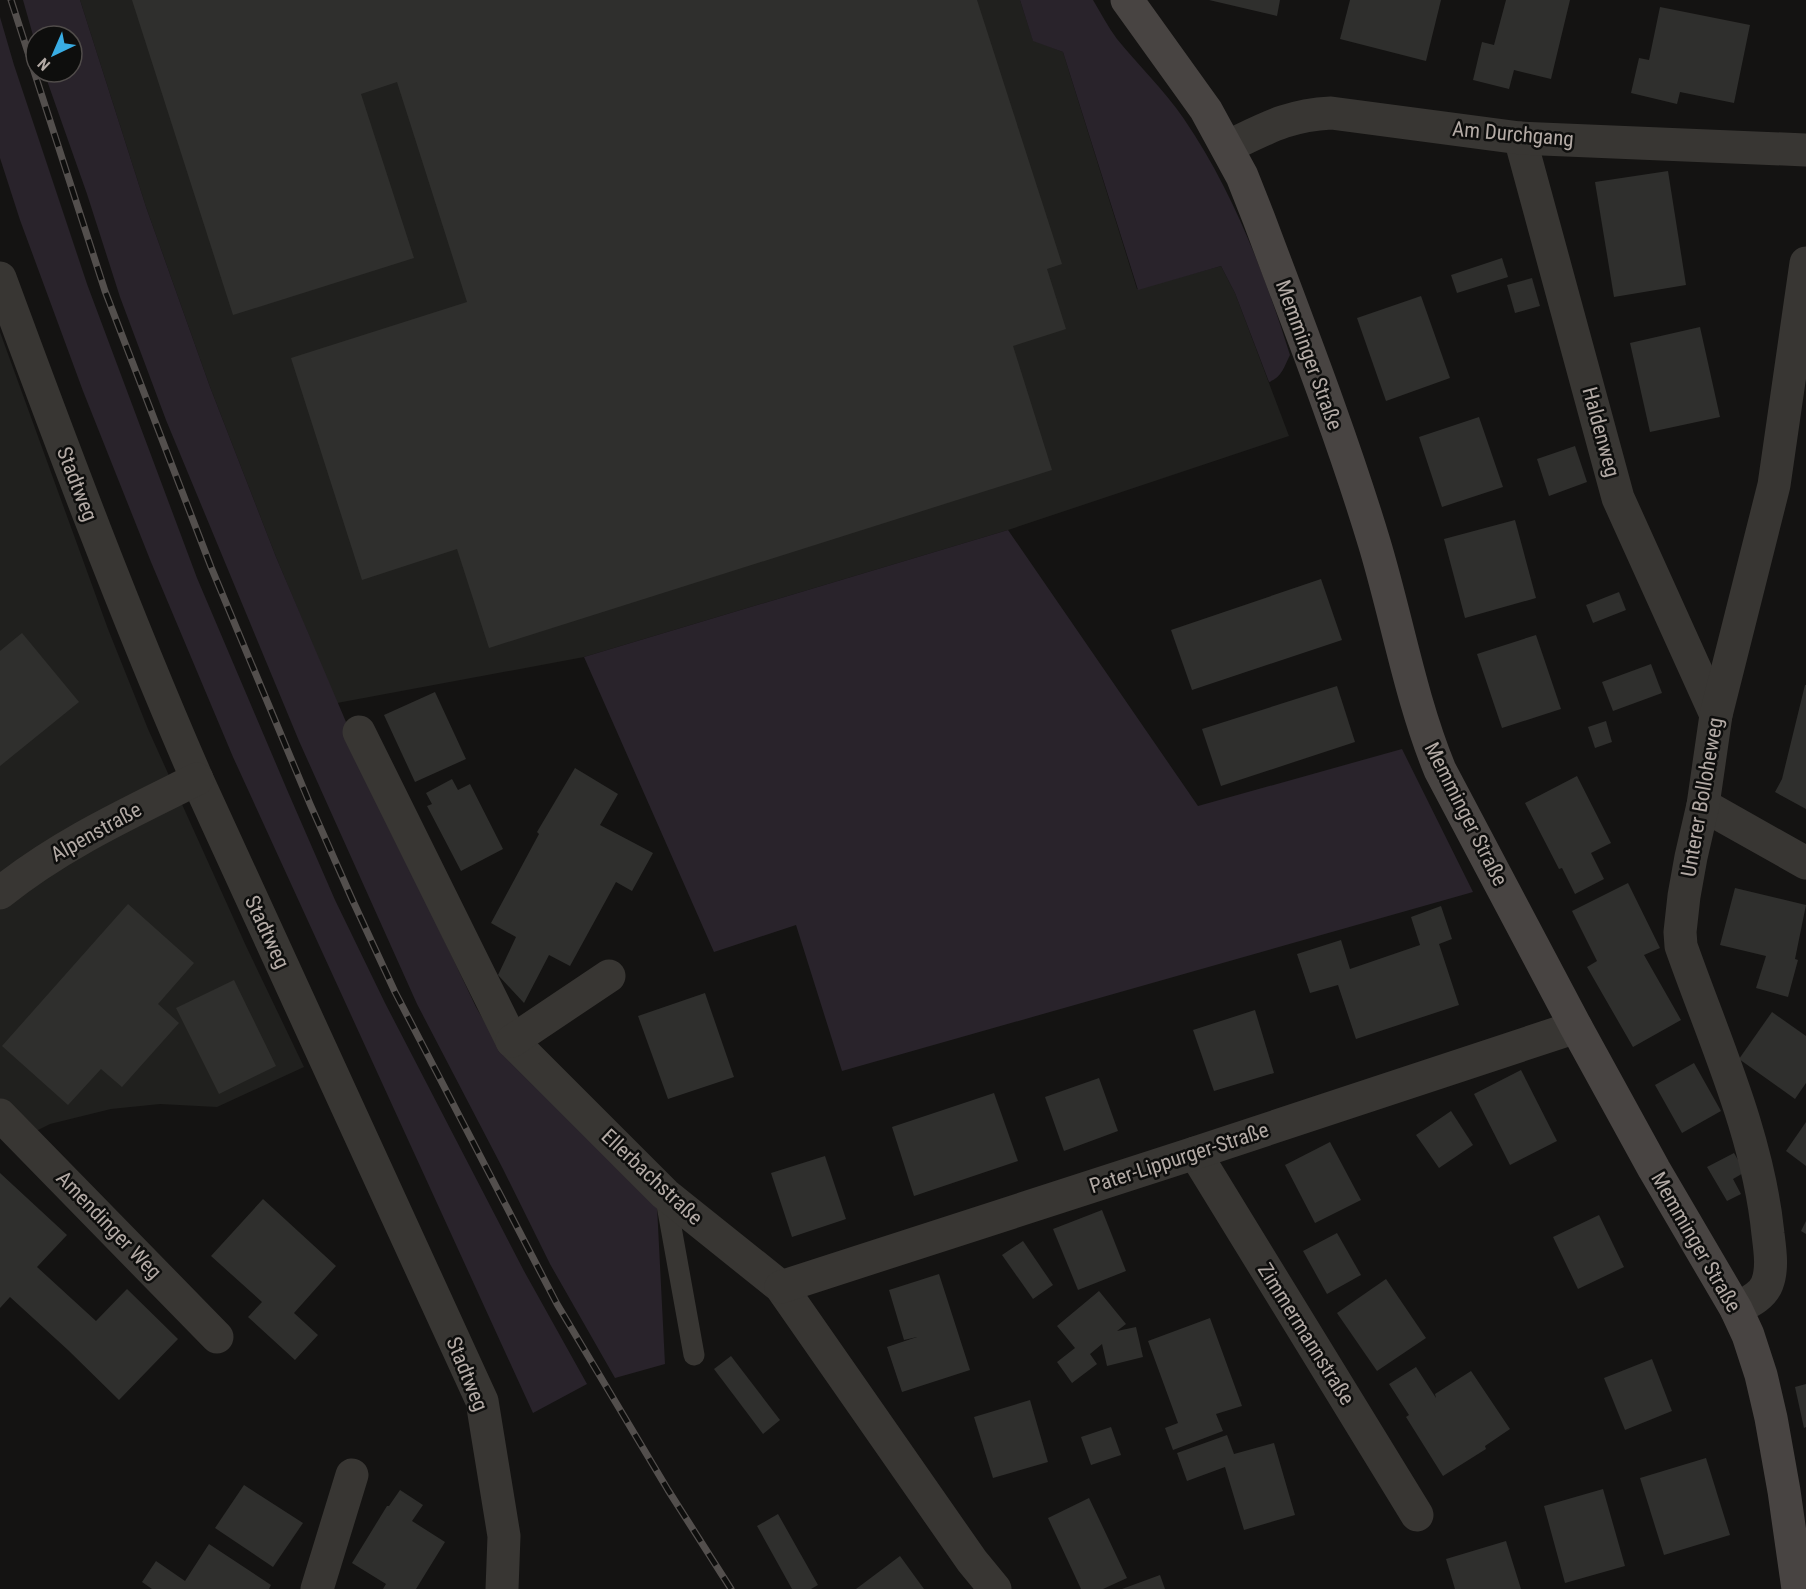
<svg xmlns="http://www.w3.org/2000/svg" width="1806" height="1589" viewBox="0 0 1806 1589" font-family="'Roboto Condensed',sans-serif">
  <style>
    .built { fill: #20201e }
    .green { fill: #29232b }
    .building { fill: #2f2f2d }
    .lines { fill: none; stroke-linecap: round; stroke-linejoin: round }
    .lane { stroke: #383633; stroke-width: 21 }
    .street { stroke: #383633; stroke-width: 33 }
    .secondary { stroke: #484442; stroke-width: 33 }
    .rail-casing { stroke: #534f4d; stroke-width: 7 }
    .rail { stroke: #0e0e0d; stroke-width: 4.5; stroke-dasharray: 14; stroke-linecap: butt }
    .labels { text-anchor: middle; stroke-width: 5; stroke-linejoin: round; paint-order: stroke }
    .street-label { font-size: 21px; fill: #b3aaa5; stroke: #0e0e0d }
  </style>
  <rect width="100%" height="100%" fill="#141312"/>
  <g class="built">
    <path d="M80 0H1020L1033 40 1063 52 1137 289 1221 266 1235 293 1289 436 1008 530 584 657 337 703 276 557 210 387 146 207Z"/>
    <path d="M0 332 108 629 148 729 246 946 304 1067 217 1107 160 1104 111 1109 50 1124 32 1133 0 1101Z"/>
  </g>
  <g class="green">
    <path d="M23 0H80L146 207 210 387 276 557 391 828 476 1007 501 1050 657 1206 665 1364 615 1378 550 1264 503 1169 417 1004 299 741 166 420 120 297 87 194 44 72H72V36H36V46Z"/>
    <path d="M1020 0H1093C1101 13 1108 27 1117 39 1139 66 1164 90 1184 119 1233 191 1264 272 1290 355 1284 367 1282 377 1269 382L1235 293 1221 266 1138 290 1063 52 1033 41Z"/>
    <path d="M0 17 14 65 87 284 197 578 288 792 335 900 385 1003 524 1271 587 1384 533 1413 233 757 151 562 83 391 20 220 0 158Z"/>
    <path d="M1008 530 1198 806 1402 749 1473 892 842 1071 796 925 714 952 584 657Z"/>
  </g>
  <g class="building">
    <path d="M132 0H977L1062 264 1047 269 1066 329 1013 346 1052 470 489 648 457 549 362 580 291 358 467 302 397 82 361 94 414 258 233 315Z"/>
    <path d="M1209 0H1280L1277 16Z"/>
    <path d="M1350 0H1441L1426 61 1340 39Z"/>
    <path d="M1506 0H1570L1551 79 1514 70 1509 89 1473 80 1482 42 1494 45Z"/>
    <path d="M1660 7 1750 25 1734 103 1680 92 1677 104 1631 93 1639 58 1649 60Z"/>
    <path d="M1668 171 1686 285 1614 297 1595 182Z"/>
    <path d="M1502 258 1508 277 1457 293 1451 275Z"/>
    <path d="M1532 278 1540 306 1515 313 1507 285Z"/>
    <path d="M1421 296 1450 378 1386 401 1357 318Z"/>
    <path d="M1700 327 1720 417 1650 432 1630 343Z"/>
    <path d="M1479 417 1503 487 1442 507 1419 437Z"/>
    <path d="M1575 446 1587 482 1549 496 1537 459Z"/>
    <path d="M1515 520 1536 598 1465 618 1444 539Z"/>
    <path d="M1321 579 1342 640 1192 690 1171 630Z"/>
    <path d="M1619 592 1626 610 1593 623 1586 605Z"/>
    <path d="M22 633 79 702 0 766V651Z"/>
    <path d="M1536 635 1561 709 1502 728 1477 654Z"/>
    <path d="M1651 664 1662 693 1613 711 1602 682Z"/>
    <path d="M1805 685H1806V809L1775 792 1782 779Z"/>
    <path d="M1337 686 1355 742 1221 786 1202 729Z"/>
    <path d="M435 692 466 759 415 782 384 715Z"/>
    <path d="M1606 721 1612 742 1595 748 1588 727Z"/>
    <path d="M575 768 618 794 600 825 653 853 632 891 616 882 570 966 549 955 524 1003 498 975 516 937 491 923 539 834 537 832Z"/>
    <path d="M1577 776 1611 843 1591 853 1604 879 1575 894 1562 868 1559 869 1525 803Z"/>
    <path d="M452 779 458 790 470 784 503 849 461 871 427 806 432 804 426 793Z"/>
    <path d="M1628 883 1660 948 1644 955 1681 1020 1633 1047 1587 967 1597 961 1572 911Z"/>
    <path d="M1735 888 1806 905 1795 959 1798 960 1788 997 1756 988 1766 956 1720 945Z"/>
    <path d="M128 904 194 963 158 1004 179 1023 122 1087 101 1069 68 1105 2 1046Z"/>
    <path d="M1441 906 1452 939 1439 944 1459 1005 1356 1039 1338 985 1310 993 1297 954 1341 940 1350 969 1420 945 1411 917Z"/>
    <path d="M234 980 276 1066 219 1094 176 1008Z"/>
    <path d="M705 993 734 1077 668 1099 638 1016Z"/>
    <path d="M1255 1010 1274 1073 1214 1091 1193 1030Z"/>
    <path d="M1772 1012 1806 1036V1083L1795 1099 1739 1059Z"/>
    <path d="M1694 1063 1721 1111 1682 1133 1655 1085Z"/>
    <path d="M1521 1070 1557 1141 1510 1165 1474 1094Z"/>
    <path d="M1099 1078 1118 1131 1064 1151 1045 1097Z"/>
    <path d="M994 1093 1018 1161 914 1196 892 1127Z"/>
    <path d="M1451 1111 1473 1145 1439 1168 1416 1135Z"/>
    <path d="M1806 1122V1166L1786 1151Z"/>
    <path d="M1330 1142 1361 1200 1315 1223 1285 1165Z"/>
    <path d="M1734 1153 1745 1172 1733 1179 1741 1194 1727 1201 1707 1167Z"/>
    <path d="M825 1156 846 1219 792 1237 771 1173Z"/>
    <path d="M0 1173 67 1235 37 1267 96 1321 127 1289 178 1339 119 1400 68 1350 10 1297 0 1308Z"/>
    <path d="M263 1199 336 1266 294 1313 318 1335 295 1360 248 1317 262 1302 211 1256Z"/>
    <path d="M1102 1210 1126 1271 1078 1290 1053 1229Z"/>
    <path d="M1599 1215 1624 1267 1578 1289 1553 1237Z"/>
    <path d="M1806 1221V1234L1801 1231Z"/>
    <path d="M1337 1233 1361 1275 1327 1294 1303 1251Z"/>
    <path d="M1023 1241 1053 1285 1033 1299 1002 1255Z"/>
    <path d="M939 1274 970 1370 902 1392 887 1347 917 1337 904 1340 889 1290Z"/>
    <path d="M1386 1279 1426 1338 1377 1371 1337 1313Z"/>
    <path d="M1099 1291 1126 1324 1117 1331 1136 1327 1143 1357 1107 1366 1102 1344 1090 1354 1097 1364 1072 1383 1057 1362 1075 1348 1057 1326Z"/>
    <path d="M1210 1318 1242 1406 1216 1414 1223 1431 1173 1450 1165 1428 1178 1423 1148 1341Z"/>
    <path d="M731 1356 780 1420 763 1434 714 1369Z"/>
    <path d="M1652 1359 1672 1411 1625 1430 1604 1378Z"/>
    <path d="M1416 1367 1436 1398 1435 1394 1471 1371 1510 1429 1485 1446 1486 1449 1443 1476 1406 1417 1409 1415 1389 1384Z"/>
    <path d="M1806 1384V1427L1804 1428 1795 1387Z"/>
    <path d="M1030 1400 1048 1462 993 1478 974 1417Z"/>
    <path d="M1111 1427 1121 1455 1091 1465 1081 1437Z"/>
    <path d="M1227 1435 1234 1454 1274 1443 1295 1515 1244 1530 1225 1467 1187 1481 1177 1453Z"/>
    <path d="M1706 1458 1730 1535 1664 1555 1640 1478Z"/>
    <path d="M244 1485 303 1523 273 1567 215 1528Z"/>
    <path d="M1603 1489 1625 1566 1565 1583 1544 1506Z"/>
    <path d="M400 1490 423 1505 412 1521 445 1542 416 1589H383L386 1584 352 1563 387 1506H389Z"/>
    <path d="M1089 1498 1127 1578 1103 1589H1081L1048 1518Z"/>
    <path d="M778 1514 818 1585 811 1589H792L757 1526Z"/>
    <path d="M1506 1541 1521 1589H1455L1446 1559Z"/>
    <path d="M209 1544 271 1585 269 1589H152L142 1582 156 1561 185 1581Z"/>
    <path d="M900 1556 924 1589H856Z"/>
    <path d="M1160 1575 1165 1589H1122Z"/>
  </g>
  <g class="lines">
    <path class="lane" d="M665 1194 694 1355"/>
    <g class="street">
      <path d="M1520 138 1618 498 1716 715"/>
      <path d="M1227 147C1265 129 1288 115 1331 113L1520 138 1806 150"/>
      <path d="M0 278C62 446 125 614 197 779L482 1401 504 1536 502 1589"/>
      <path d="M359 732 512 1041 665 1194 781 1287 972 1561 995 1589"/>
      <path d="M1703 805 1806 863"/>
      <path d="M0 893C59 845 129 813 197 779"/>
      <path d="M512 1041 609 976"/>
      <path d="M0 1115 217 1337"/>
      <path d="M1195 1153 1417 1515"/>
      <path d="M781 1287 1195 1153 1576 1027"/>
      <path d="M1736 1309C1747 1303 1762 1297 1767 1284 1773 1269 1770 1250 1768 1234 1758 1134 1714 1040 1681 946L1680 932 1684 896 1691 857 1703 805 1716 715 1774 485 1806 263"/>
      <path d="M317 1589 352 1475"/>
    </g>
    <path class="secondary" d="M1127 0 1206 110 1242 176 1259 219C1299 326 1341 433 1374 542 1397 618 1410 697 1440 770L1576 1027 1654 1169 1736 1309 1748 1335 1761 1375 1771 1418 1784 1491 1798 1589"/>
    <g class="rail-casing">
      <path id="rail" d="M11 0 105 291 211 567 310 804 352 899 395 992 557 1304 668 1490 731 1589"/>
    </g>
    <use href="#rail" class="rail"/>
  </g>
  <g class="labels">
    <g class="street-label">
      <text transform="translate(1513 134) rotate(5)" y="7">Am Durchgang</text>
      <text transform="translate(1309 355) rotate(70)" y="7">Memminger Straße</text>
      <text transform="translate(1601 432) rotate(75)" y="7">Haldenweg</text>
      <text transform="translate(77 484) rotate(69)" y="7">Stadtweg</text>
      <text transform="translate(1702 797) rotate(-80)" y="7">Unterer Bolloheweg</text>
      <text transform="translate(1466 814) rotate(63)" y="7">Memminger Straße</text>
      <text transform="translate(96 832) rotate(-29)" y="7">Alpenstraße</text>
      <text transform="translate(267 932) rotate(65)" y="7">Stadtweg</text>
      <text transform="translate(1179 1158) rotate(-18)" y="7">Pater-Lippurger-Straße</text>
      <text transform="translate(652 1177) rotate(43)" y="7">Ellerbachstraße</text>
      <text transform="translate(109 1225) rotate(46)" y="7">Amendinger Weg</text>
      <text transform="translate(1696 1242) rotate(60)" y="7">Memminger Straße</text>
      <text transform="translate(1306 1334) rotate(58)" y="7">Zimmermannstraße</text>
      <text transform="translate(467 1374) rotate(68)" y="7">Stadtweg</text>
    </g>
  </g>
  <g transform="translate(54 54) rotate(224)"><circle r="28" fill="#0e0e0d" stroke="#504c4a" stroke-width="1.5"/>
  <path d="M0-4.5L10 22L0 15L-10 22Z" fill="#39ade4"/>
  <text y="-9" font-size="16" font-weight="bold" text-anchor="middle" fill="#b3aaa5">N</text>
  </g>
</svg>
